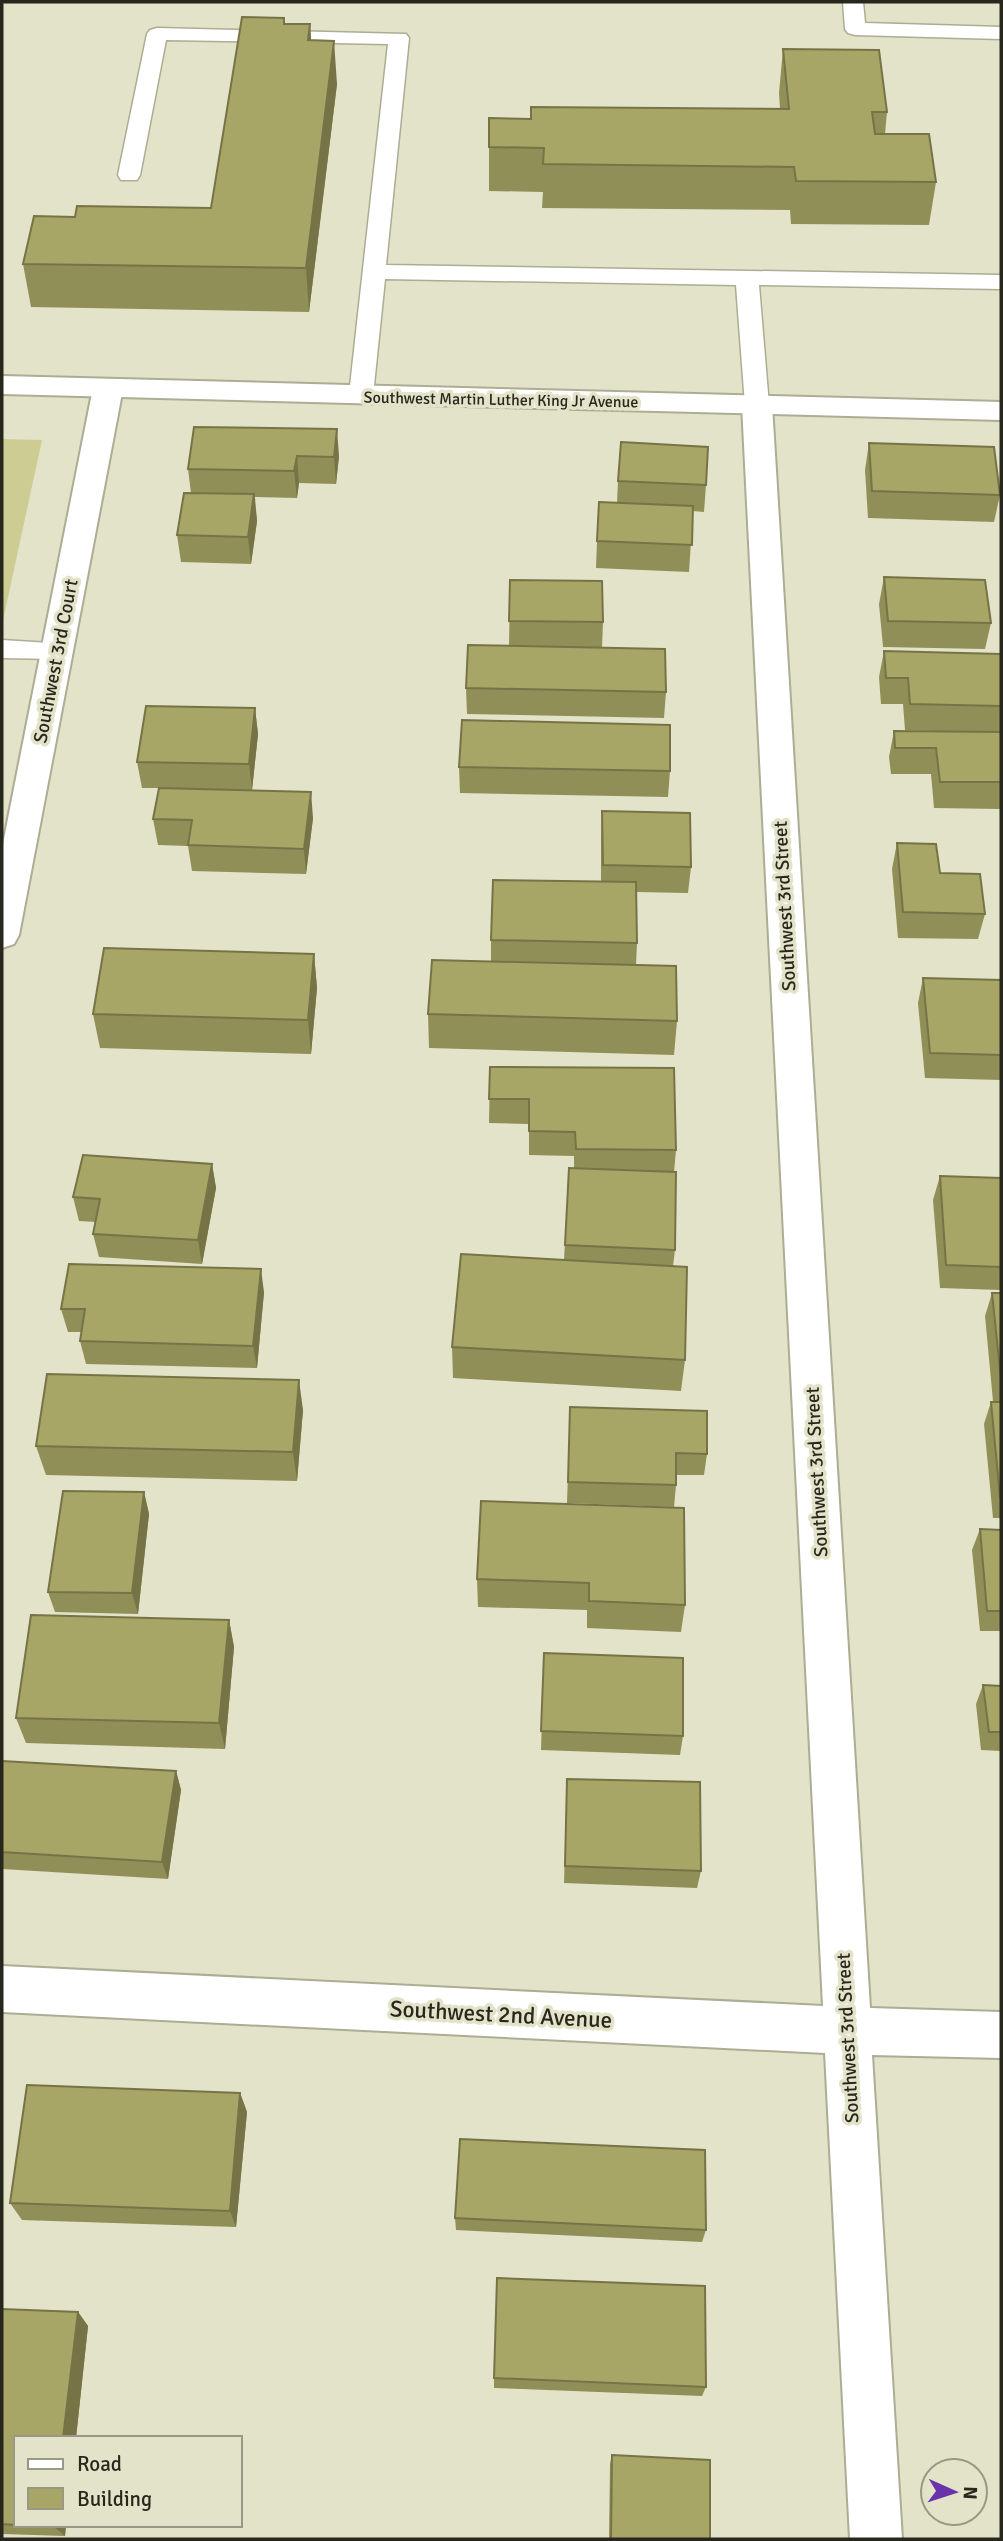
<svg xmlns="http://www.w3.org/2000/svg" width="1003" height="2541" viewBox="0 0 1003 2541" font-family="Signika,sans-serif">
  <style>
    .green { fill: #cdcc93 }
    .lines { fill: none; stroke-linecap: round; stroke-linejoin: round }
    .service-casing { stroke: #adac94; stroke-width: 3 }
    .minor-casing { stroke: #adac94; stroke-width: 4 }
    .tertiary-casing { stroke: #adac94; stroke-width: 4 }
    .service { fill: #fff; fill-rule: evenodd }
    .minor { fill: #fff; fill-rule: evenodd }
    .tertiary { fill: #fff; fill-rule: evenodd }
    .wall { fill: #908f58 }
    .shaded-wall { fill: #767447 }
    .building { fill: #a8a666; stroke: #767447; stroke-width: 2 }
    .labels { text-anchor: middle; stroke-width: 7; stroke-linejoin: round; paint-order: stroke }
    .far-street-label { font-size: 16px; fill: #27271d; stroke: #e3e3c9 }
    .street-label { font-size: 19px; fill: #27271d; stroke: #e3e3c9 }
    .near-street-label { font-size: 23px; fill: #27271d; stroke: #e3e3c9 }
  </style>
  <rect width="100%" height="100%" fill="#e3e3c9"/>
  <path class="green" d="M2 439 42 440 2 625Z"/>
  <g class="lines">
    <g class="service-casing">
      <g id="service">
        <path d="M843 2H863L865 23 1001 27V39L855 35 848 33 845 29Z"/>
        <path d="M157 28 406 34 409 38 386 265 1001 275V289L759 285 769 405 765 410 757 413 749 410 745 405 736 285 385 279 373 395 369 400 361 402 353 400 349 395 388 44 166 40 140 175 137 180H121L118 175 147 34 150 30Z"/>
        <path d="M2 640 66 644 70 650 66 656 57 659 2 658Z"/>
      </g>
    </g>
    <g class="minor-casing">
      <g id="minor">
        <path d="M108 379 118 382 123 388 19 935 14 944 2 948V849L93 388 98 382Z"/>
        <path d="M757 396 767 399 772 405 870 2008 1001 2012V2058L872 2055 902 2539H850L825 2053 2 2012V1966L823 2006 742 405 747 399Z"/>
      </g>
    </g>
    <g class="tertiary-casing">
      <path id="tertiary" d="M2 376 1001 402V420L2 394Z"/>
    </g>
    <use href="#service" class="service"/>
    <use href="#minor" class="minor"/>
    <use href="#tertiary" class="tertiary"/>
  </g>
  <g class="wall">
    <path d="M284 18V24H310L311 40 337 84 309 312 31 307 23 264 75 217 211 208Z"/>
    <path d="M783 49 887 112 885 134 936 182 929 225 791 224 790 210 542 208 543 192 489 191V147L531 119 780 109 779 93Z"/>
    <path d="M194 427 339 456 336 484 299 483 297 498 255 497 257 521 251 564 181 562 177 535 191 493 188 469Z"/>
    <path d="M869 443 1000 495 994 522 868 518 865 470Z"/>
    <path d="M618 481 706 485 704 512 693 511 689 572 596 568 597 541 617 503Z"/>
    <path d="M884 577 991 623 985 649 883 647 879 604Z"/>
    <path d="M510 580 603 622 602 648 666 692 664 718 467 714 466 688 509 646Z"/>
    <path d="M884 651 1001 654V809L934 808 931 774H891L889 757 894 731 961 732 905 730 903 704H881L879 677Z"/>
    <path d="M255 708 258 734 252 790 313 818 306 874 192 871 188 846 158 845 153 819 159 788H142L137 762Z"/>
    <path d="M459 767 670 771 668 797 460 793Z"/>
    <path d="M602 811 691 867 688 893 637 892V943L636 965 677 1021 674 1055 429 1048 428 1014 491 961V940L601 882V837Z"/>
    <path d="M897 843 940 873 985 914 978 939 898 938 892 869Z"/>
    <path d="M314 954 317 988 311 1054 100 1048 93 1014Z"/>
    <path d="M923 978 1001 980V1080L925 1078 918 1003Z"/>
    <path d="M490 1067 676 1150 674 1172 675 1250 673 1266 685 1360 681 1391 453 1378 452 1347 564 1260 569 1168H574V1156L529 1155V1124L489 1123Z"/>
    <path d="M212 1164 216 1188 202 1264 99 1257 93 1234 96 1222 79 1221 73 1197Z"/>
    <path d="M940 1176 1001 1178V1290L940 1288 933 1200Z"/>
    <path d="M264 1292 257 1368 86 1364 80 1341 81 1332H68L61 1309Z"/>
    <path d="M992 1293H1001V1401H993L985 1316Z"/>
    <path d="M991 1402H1001V1518H993L984 1424Z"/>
    <path d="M570 1407 707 1454 704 1475H676V1485L674 1507 567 1503Z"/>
    <path d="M303 1410 297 1481 46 1475 36 1446Z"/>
    <path d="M144 1492 149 1514 138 1614 55 1612 48 1592Z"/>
    <path d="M684 1508 685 1605 681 1632 587 1628V1610L478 1607 477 1579Z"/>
    <path d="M980 1529 1001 1530V1631H980L972 1550Z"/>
    <path d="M229 1620 234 1647 225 1749 26 1743 16 1718Z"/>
    <path d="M544 1653 683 1736 680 1755 541 1750Z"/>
    <path d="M983 1685 1001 1686V1751L981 1750 976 1704Z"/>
    <path d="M2 1761 176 1771 181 1790 168 1879 2 1869Z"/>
    <path d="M567 1779 701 1871 697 1888 564 1883Z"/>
    <path d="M240 2093 247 2112 236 2227 22 2220 10 2203Z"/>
    <path d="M455 2218 706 2230 702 2242 456 2230Z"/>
    <path d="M2 2309 78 2312 88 2326 76 2438H16V2525H66L65 2536 2 2534Z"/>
    <path d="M494 2378 706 2387 702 2396 494 2388Z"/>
    <path d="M612 2455 710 2539H609L610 2464Z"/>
  </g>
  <g class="shaded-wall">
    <path d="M310 24 313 68 308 40Z"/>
    <path d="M334 41 337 84 309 312 306 268Z"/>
    <path d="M337 429 339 456 336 484 334 457Z"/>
    <path d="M297 456 299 483 297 498 294 471Z"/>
    <path d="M254 494 257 521 251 564 248 537Z"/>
    <path d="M255 708 258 734 252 790 249 764Z"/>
    <path d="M311 792 313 818 306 874 304 849Z"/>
    <path d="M314 954 317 988 311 1054 308 1020Z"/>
    <path d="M212 1164 216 1188 202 1264 198 1240Z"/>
    <path d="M261 1269 264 1292 257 1368 253 1346Z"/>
    <path d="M299 1380 303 1410 297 1481 293 1452Z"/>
    <path d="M144 1492 149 1514 138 1614 132 1593Z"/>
    <path d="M229 1620 234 1647 225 1749 219 1723Z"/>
    <path d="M176 1771 181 1790 168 1879 162 1862Z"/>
    <path d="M240 2093 247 2112 236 2227 230 2211Z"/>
    <path d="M78 2312 88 2326 76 2438H63Z"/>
    <path d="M53 2525H66L65 2536 53 2526Z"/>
  </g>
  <g class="building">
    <path d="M242 17 284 18V24H310L308 40 334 41 306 268 23 264 34 216 75 217 77 206 211 208Z"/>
    <path d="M783 49 879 50 887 112H872L875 134H929L936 182 796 181 794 167 543 164 544 148 489 147V118L531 119V107L789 109Z"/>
    <path d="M194 427 337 429 334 457 297 456 294 471 188 469Z"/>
    <path d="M621 442 708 447 706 485 618 481Z"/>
    <path d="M869 443 994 447 1000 495 872 491Z"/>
    <path d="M184 493 254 494 248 537 177 535Z"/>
    <path d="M599 502 693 506 692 545 597 541Z"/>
    <path d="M884 577 985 580 991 623 888 621Z"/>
    <path d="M510 580 602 581 603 622 509 621Z"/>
    <path d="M468 645 665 649 666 692 466 688Z"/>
    <path d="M884 651 1001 654V706L910 704 908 678H886Z"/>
    <path d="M146 706 255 708 249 764 137 762Z"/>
    <path d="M462 720 670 725V771L459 767Z"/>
    <path d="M894 731 1001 732V782H940L936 748H895Z"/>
    <path d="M159 788 311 792 304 849 188 845 192 820 153 819Z"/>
    <path d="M602 811 690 813 691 867 603 865Z"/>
    <path d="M897 843 936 844 940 873 980 874 985 914 903 912Z"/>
    <path d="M493 880 636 882 637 943 491 940Z"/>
    <path d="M104 948 314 954 308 1020 93 1014Z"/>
    <path d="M432 960 676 966 677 1021 428 1014Z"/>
    <path d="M923 978 1001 980V1055L930 1053Z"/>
    <path d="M490 1067 674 1068 676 1150 576 1149 575 1132 529 1131V1099H489Z"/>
    <path d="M83 1155 212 1164 198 1240 93 1234 100 1199 73 1197Z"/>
    <path d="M569 1168 676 1172 675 1250 565 1245Z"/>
    <path d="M940 1176 1001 1178V1267L946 1265Z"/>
    <path d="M461 1254 687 1267 685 1360 452 1347Z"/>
    <path d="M69 1264 261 1269 253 1346 80 1341 85 1309H61Z"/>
    <path d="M992 1293H1001V1379Z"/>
    <path d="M47 1374 299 1380 293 1452 36 1446Z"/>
    <path d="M991 1402H1001V1497H1000Z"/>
    <path d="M570 1407 707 1411V1454L676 1453V1485L568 1482Z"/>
    <path d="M63 1491 144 1492 132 1593 48 1592Z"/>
    <path d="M481 1501 684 1508 685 1605 589 1601V1583L477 1579Z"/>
    <path d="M980 1529 1001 1530V1611H987Z"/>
    <path d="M31 1615 229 1620 219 1723 16 1718Z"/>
    <path d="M544 1653 683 1658V1736L541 1731Z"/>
    <path d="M983 1685 1001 1686V1732H989Z"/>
    <path d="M2 1761 176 1771 162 1862 2 1852Z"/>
    <path d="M567 1779 700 1782 701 1871 565 1866Z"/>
    <path d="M27 2085 240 2093 230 2211 10 2203Z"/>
    <path d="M460 2139 705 2150 706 2230 455 2218Z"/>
    <path d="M497 2278 705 2286 706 2387 494 2378Z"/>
    <path d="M2 2309 78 2312 63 2438H16V2525L2 2524Z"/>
    <path d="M612 2455 710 2460V2539H611Z"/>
  </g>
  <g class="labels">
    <g class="far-street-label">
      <text transform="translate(501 399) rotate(1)" y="6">Southwest Martin Luther King Jr Avenue</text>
    </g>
    <g class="street-label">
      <text transform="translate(55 661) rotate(-79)" y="7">Southwest 3rd Court</text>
      <text transform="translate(784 906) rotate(-93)" y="7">Southwest 3rd Street</text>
      <text transform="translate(816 1472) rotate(-93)" y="7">Southwest 3rd Street</text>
      <text transform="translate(847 2038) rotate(-93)" y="7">Southwest 3rd Street</text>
    </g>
    <g class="near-street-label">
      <text transform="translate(501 2014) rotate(3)" y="8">Southwest 2nd Avenue</text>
    </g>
  </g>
  <rect width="1003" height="2541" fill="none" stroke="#27271d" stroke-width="7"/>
  <rect x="14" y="2436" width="228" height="91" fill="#e3e3c9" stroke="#989884" stroke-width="2"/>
  <rect x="28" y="2459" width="35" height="10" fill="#ffffff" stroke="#989884" stroke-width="2"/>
  <text x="77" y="2471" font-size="21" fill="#27271d">Road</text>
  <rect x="28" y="2488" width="35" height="21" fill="#a8a666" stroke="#989884" stroke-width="2"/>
  <text x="77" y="2506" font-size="21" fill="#27271d">Building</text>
  <g transform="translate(954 2492) rotate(93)"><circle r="33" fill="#e3e3c9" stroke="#989884" stroke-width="2"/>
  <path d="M0-5L12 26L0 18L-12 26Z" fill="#6934aa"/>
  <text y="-10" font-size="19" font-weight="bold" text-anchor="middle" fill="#27271d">N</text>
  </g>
</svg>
